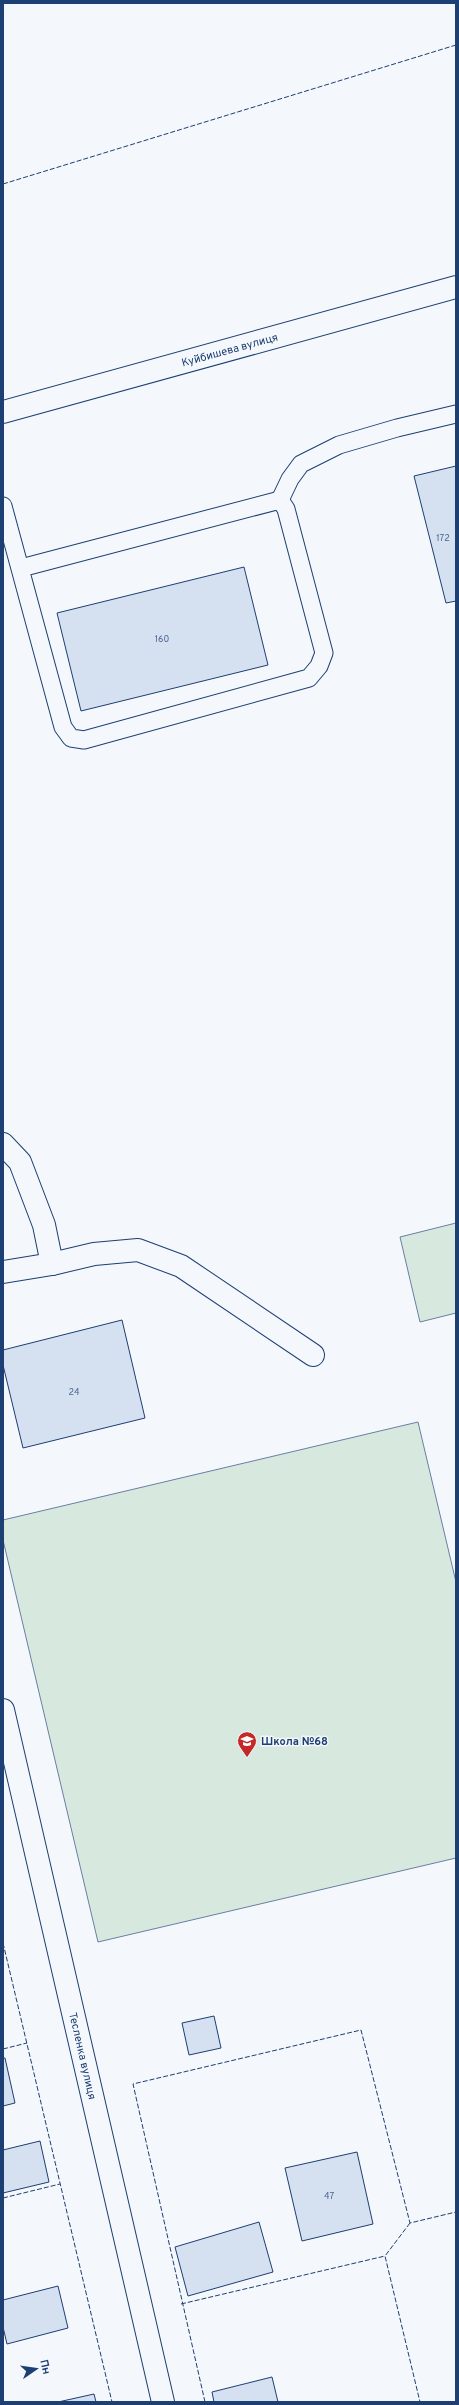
<svg xmlns="http://www.w3.org/2000/svg" width="459" height="2405" viewBox="0 0 459 2405" font-family="Overpass,sans-serif">
  <style>
    .green { fill: #d7e8df; stroke: #687fa3 }
    .building { fill: #d5e0f0; stroke: #1d3f73 }
    .lines { fill: none; stroke-linecap: round; stroke-linejoin: round }
    .service-casing { stroke: #1d3f73; stroke-width: 19 }
    .minor-casing { stroke: #1d3f73; stroke-width: 24 }
    .secondary-casing { stroke: #1d3f73; stroke-width: 24 }
    .service { stroke: #f4f7fb; stroke-width: 17 }
    .minor { stroke: #f4f7fb; stroke-width: 22 }
    .secondary { stroke: #f4f7fb; stroke-width: 22 }
    .fence { stroke: #1d3f73; stroke-width: 1; stroke-dasharray: 5 2; stroke-linecap: butt }
    .labels { text-anchor: middle; stroke-width: 3; stroke-linejoin: round; paint-order: stroke }
    .number-label { font-size: 9px; fill: #4b6792 }
    .street-label { font-size: 11px; fill: #1d3f73; stroke: #f4f7fb }
    .poi-label { font-size: 11px; font-weight: bold; fill: #1d3f73; stroke: #f4f7fb; text-anchor: start }
  </style>
  <rect width="100%" height="100%" fill="#f4f7fb"/>
  <g class="green">
    <path d="M456 1223V1313L420 1322 400 1237Z"/>
    <path d="M418 1422 456 1582V1858L98 1942 3 1540V1520Z"/>
  </g>
  <g class="building">
    <path d="M456 466V601L446 603 414 476Z"/>
    <path d="M244 567 268 665 81 711 57 613Z"/>
    <path d="M122 1320 145 1418 23 1448 3 1365V1350Z"/>
    <path d="M214 2016 221 2048 189 2055 182 2023Z"/>
    <path d="M3 2058H5L15 2103 3 2106Z"/>
    <path d="M40 2141 49 2182 3 2193V2150Z"/>
    <path d="M357 2152 373 2224 302 2241 285 2168Z"/>
    <path d="M259 2222 273 2272 188 2296 175 2247Z"/>
    <path d="M58 2286 68 2328 7 2344 3 2327V2300Z"/>
    <path d="M272 2377 278 2402H214L212 2392Z"/>
    <path d="M94 2394 96 2402H58Z"/>
  </g>
  <g class="lines">
    <g class="service-casing">
      <g id="service">
        <path d="M280 500 290 479 301 464 339 445 397 428 456 414"/>
        <path d="M3 506 63 727 71 738 84 740 309 678 319 666 324 653 286 509 280 500 21 568"/>
      </g>
    </g>
    <g class="minor-casing">
      <g id="minor">
        <path d="M3 1144 20 1162 44 1225 52 1264"/>
        <path d="M3 1272 52 1264 94 1254 138 1250 181 1266 313 1355"/>
        <path id="s1" d="M3 1710 163 2402"/>
      </g>
    </g>
    <g class="secondary-casing">
      <g id="secondary">
        <path id="s2" d="M3 412 456 287"/>
      </g>
    </g>
    <use href="#service" class="service"/>
    <use href="#minor" class="minor"/>
    <use href="#secondary" class="secondary"/>
    <g class="fence">
      <path d="M3 184 456 45"/>
      <path d="M3 1943 112 2402"/>
      <path d="M3 2049 27 2043"/>
      <path d="M3 2198 60 2184"/>
      <path d="M410 2223 385 2256 420 2402"/>
      <path d="M181 2304 385 2256"/>
      <path d="M205 2402 133 2084 361 2030 410 2223 456 2212"/>
    </g>
  </g>
  <defs>
    <g id="school-pin" transform="scale(1)"><path d="M0 17L-7.5 6A9.5 9.5 0 1 1 7.5 6Z" fill="#c62828" stroke="#f4f7fb"/><path d="M0-5L7-2L0 1L-7-2ZM-4 1L0 2.5L4 1V4Q0 6-4 4Z" fill="#fff"/></g>
  </defs>
  <g fill-rule="evenodd">
    <use href="#school-pin" x="247" y="1741"/>
  </g>
  <g class="labels">
    <g class="number-label">
      <text x="443" y="541">172</text>
      <text x="162" y="642">160</text>
      <text x="74" y="1395">24</text>
      <text x="329" y="2199">47</text>
    </g>
    <g class="street-label">
      <text dy="4" stroke="none"><textPath href="#s2" startOffset="235">Куйбишева вулиця</textPath></text>
      <text dy="4" stroke="none"><textPath href="#s1" startOffset="355">Тесленка вулиця</textPath></text>
    </g>
    <g class="poi-label">
      <text x="261" y="1745">Школа №68</text>
    </g>
  </g>
  <rect width="459" height="2405" fill="none" stroke="#1d3f73" stroke-width="8"/>
  <g transform="translate(36 2369) rotate(77)" stroke="#f4f7fb" stroke-width="3" paint-order="stroke">
  <path d="M0-3L7 15L0 10L-7 15Z" fill="#1d3f73"/>
  <text y="-6" font-size="11" font-weight="bold" text-anchor="middle" fill="#1d3f73">Пн</text>
  </g>
</svg>
